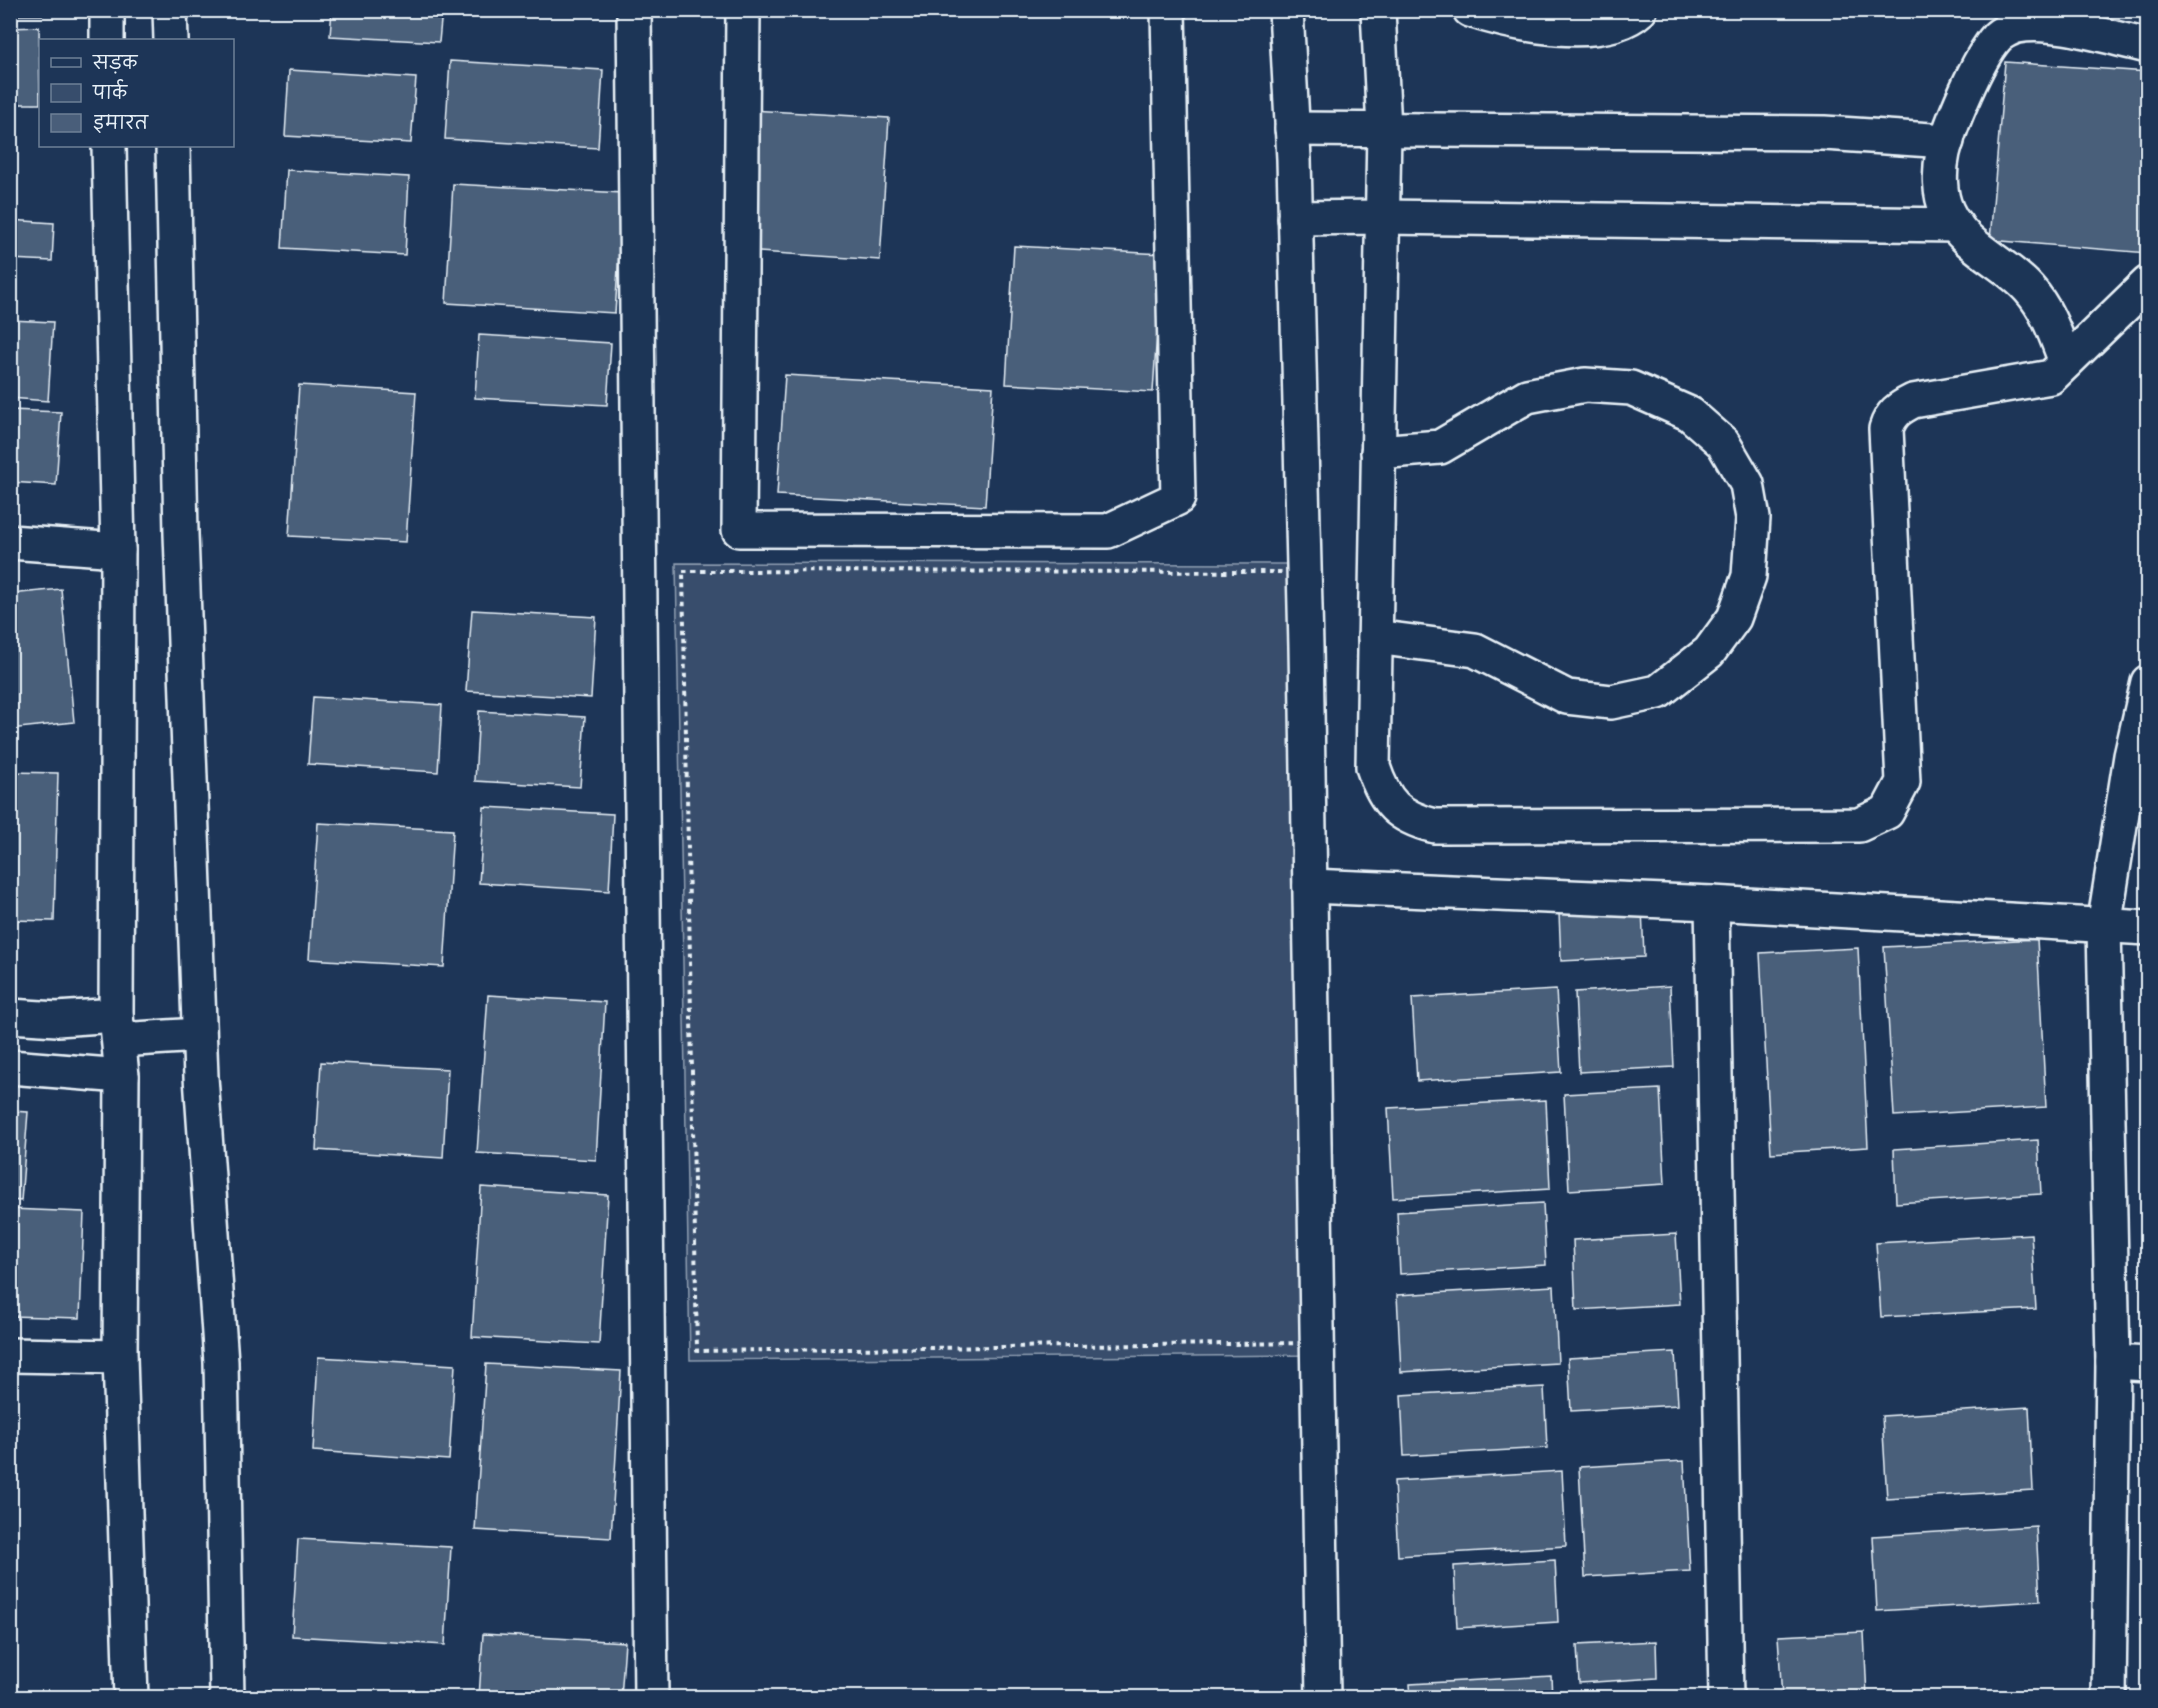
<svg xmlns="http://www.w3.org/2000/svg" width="2158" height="1708" viewBox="0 0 2158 1708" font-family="'Gochi Hand','Playpen Sans Deva',sans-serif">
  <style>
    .green { fill: #374d6c; stroke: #909fb2; stroke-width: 1.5 }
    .building { fill: #495e7a; stroke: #e8f1f8; stroke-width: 1.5 }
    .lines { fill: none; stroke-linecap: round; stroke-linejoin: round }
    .minor-casing { stroke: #e8f1f8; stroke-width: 38 }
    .tertiary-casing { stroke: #e8f1f8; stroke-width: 38 }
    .path { stroke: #e8f1f8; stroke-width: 4; stroke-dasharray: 4.5 4.5; stroke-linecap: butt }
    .minor { stroke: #1d3557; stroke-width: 33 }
    .tertiary { stroke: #1d3557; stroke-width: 33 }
  </style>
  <rect width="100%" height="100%" fill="#1d3557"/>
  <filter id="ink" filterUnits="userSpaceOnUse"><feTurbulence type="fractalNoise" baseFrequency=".0167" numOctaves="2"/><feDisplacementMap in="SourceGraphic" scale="12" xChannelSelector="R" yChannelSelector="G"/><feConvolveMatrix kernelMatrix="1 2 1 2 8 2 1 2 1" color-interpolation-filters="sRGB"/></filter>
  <g filter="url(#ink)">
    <path class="green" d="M676 563 1304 564 1316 1355 690 1360Z"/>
    <g class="building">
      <rect x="10" y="10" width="33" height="5"/>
      <path d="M332 10H442L439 42 330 36Z"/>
      <path d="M39 27 40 104H10V28Z"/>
      <path d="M450 61 603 70 598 148 445 139Z"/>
      <path d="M2005 62 2148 72V253L1990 240Z"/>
      <path d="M289 70 416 78 411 143 285 136Z"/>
      <path d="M752 110 889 118 880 260 743 251Z"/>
      <path d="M287 170 409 177 405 255 282 248Z"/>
      <path d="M453 184 623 193 615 313 446 303Z"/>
      <path d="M10 220 54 223 52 261 10 259Z"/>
      <path d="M1014 246 1162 254 1153 392 1006 384Z"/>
      <path d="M10 320 53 322 48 401 10 398Z"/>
      <path d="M479 335 611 343 607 405 475 398Z"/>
      <path d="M785 375 993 387 985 506 777 495Z"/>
      <path d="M299 385 416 392 406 542 289 536Z"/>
      <path d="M10 410 61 412 56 485 10 482Z"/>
      <path d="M61 589 74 722 10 729V594Z"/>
      <path d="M472 610 596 617 591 698 466 691Z"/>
      <path d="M313 697 442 705 438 772 308 764Z"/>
      <path d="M479 711 585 717 580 787 475 781Z"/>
      <path d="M10 772 58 773 54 921 10 920Z"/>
      <path d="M484 807 613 814 609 891 479 883Z"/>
      <path d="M318 823 453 830 444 967 309 959Z"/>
      <path d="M1642 908 1644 957 1561 961 1559 913Z"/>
      <path d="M2037 939 2046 1107 1894 1116 1884 947Z"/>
      <path d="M1858 948 1868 1147 1771 1153 1760 953Z"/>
      <path d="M1670 986 1674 1067 1579 1072 1575 992Z"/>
      <path d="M1556 990 1561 1072 1417 1081 1412 998Z"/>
      <path d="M488 995 605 1002 596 1160 477 1153Z"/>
      <path d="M321 1062 448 1069 443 1158 316 1150Z"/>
      <path d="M1660 1089 1665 1184 1569 1190 1564 1094Z"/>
      <path d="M1546 1100 1550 1189 1393 1198 1388 1108Z"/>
      <path d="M10 1111 28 1112 21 1201 10 1200Z"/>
      <path d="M2038 1140 2041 1194 1896 1203 1894 1149Z"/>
      <path d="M481 1187 608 1195 599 1344 472 1337Z"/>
      <path d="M1543 1203 1546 1265 1400 1274 1397 1212Z"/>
      <path d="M10 1209 84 1212 80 1318 10 1316Z"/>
      <path d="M1676 1234 1680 1304 1576 1310 1573 1240Z"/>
      <path d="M2031 1234 2036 1309 1881 1317 1876 1243Z"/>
      <path d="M1554 1286 1558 1363 1401 1372 1397 1295Z"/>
      <path d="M1675 1352 1678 1405 1571 1411 1568 1358Z"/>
      <path d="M318 1357 455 1365 449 1460 313 1451Z"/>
      <path d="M486 1364 621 1371 611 1538 475 1530Z"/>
      <path d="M1544 1387 1547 1448 1404 1456 1401 1395Z"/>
      <path d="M2029 1407 2033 1490 1887 1499 1882 1416Z"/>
      <path d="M1684 1461 1690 1571 1585 1577 1579 1467Z"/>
      <path d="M1562 1471 1566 1546 1398 1556 1394 1481Z"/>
      <path d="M2036 1526 2040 1601 1877 1611 1873 1536Z"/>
      <path d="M298 1539 451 1547 445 1645 292 1636Z"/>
      <path d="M1555 1560 1558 1622 1457 1628 1454 1566Z"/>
      <path d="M1864 1632 1867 1698H1782L1778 1636Z"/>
      <path d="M483 1634 625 1642 621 1698H479Z"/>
      <path d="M1656 1641 1657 1678 1579 1683 1577 1645Z"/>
      <path d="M1551 1676 1552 1698H1411L1410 1684Z"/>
      <path d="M1672 1692V1698H1578Z"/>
      <path d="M10 1693 47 1697V1698H10Z"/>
    </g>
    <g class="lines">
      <g class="minor-casing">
        <g id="minor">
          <path d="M634 10 651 1698"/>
          <path d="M743 10 739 530 1108 531 1178 498 1168 10"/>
          <path d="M1286 10 1294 159 1306 647 1323 1698"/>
          <path d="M1378 10 1384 129 1373 767C1385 803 1398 817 1435 826L1859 825 1887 812 1903 782 1886 429C1891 413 1899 408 1913 401L2051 377 2148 283"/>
          <path d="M1470 10C1512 24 1603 44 1640 10"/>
          <path d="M1292 129 1824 133 1947 141"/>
          <path d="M1295 218 1383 217 1956 225"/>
          <path d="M2066 362C2056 336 2048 310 2029 289 2004 261 1964 248 1947 211 1939 194 1939 171 1943 153 1950 125 1978 58 1997 37 2001 33 2012 27 2017 26 2054 19 2110 38 2148 46"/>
          <path d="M10 542 118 550"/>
          <path d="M1375 637 1475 650 1567 697 1611 702 1658 692 1709 652 1734 618 1749 576 1753 518 1747 484 1723 443 1690 414 1631 388 1585 385 1527 396 1440 447 1378 452"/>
          <path d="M1310 886 1712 903 2148 928"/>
          <path d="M1712 903 1726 1698"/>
          <path d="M10 1016 57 1019 116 1015"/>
          <path d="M10 1067 122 1076"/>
          <path d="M10 1355 120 1357"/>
          <path d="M2113 1362 2148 1364"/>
          <path d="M2109 1698 2113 1362 2104 926 2131 756 2148 682"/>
        </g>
      </g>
      <g class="tertiary-casing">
        <g id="tertiary">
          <path d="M107 10V40"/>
          <path d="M170 10 171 40"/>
          <path d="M109 146 118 550 116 1015 122 1076 120 1357 131 1698"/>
          <path d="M173 146 181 534 201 1077 221 1362 227 1698"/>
          <path d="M119 1040 199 1035"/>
        </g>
      </g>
      <path class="path" d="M683 571 1296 572 1304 1343 697 1351Z"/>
      <use href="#minor" class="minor"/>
      <use href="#tertiary" class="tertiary"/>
    </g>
  </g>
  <rect width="2158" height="1708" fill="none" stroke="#1d3557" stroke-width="36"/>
  <rect x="18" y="18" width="2122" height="1672" fill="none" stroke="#e8f1f8" stroke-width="2" filter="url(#ink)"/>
  <rect x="39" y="39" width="195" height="108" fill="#1d3557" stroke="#6e8097" stroke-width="1.5"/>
  <rect x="51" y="58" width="30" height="9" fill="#1d3557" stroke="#6e8097" stroke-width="1.5"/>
  <text x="93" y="69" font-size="18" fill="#e8f1f8">सड़क</text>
  <rect x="51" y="84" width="30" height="18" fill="#374d6c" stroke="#6e8097" stroke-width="1.5"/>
  <text x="93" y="99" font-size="18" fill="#e8f1f8">पार्क</text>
  <rect x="51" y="114" width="30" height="18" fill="#495e7a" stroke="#6e8097" stroke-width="1.5"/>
  <text x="93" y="129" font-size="18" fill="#e8f1f8">इमारत</text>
</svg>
